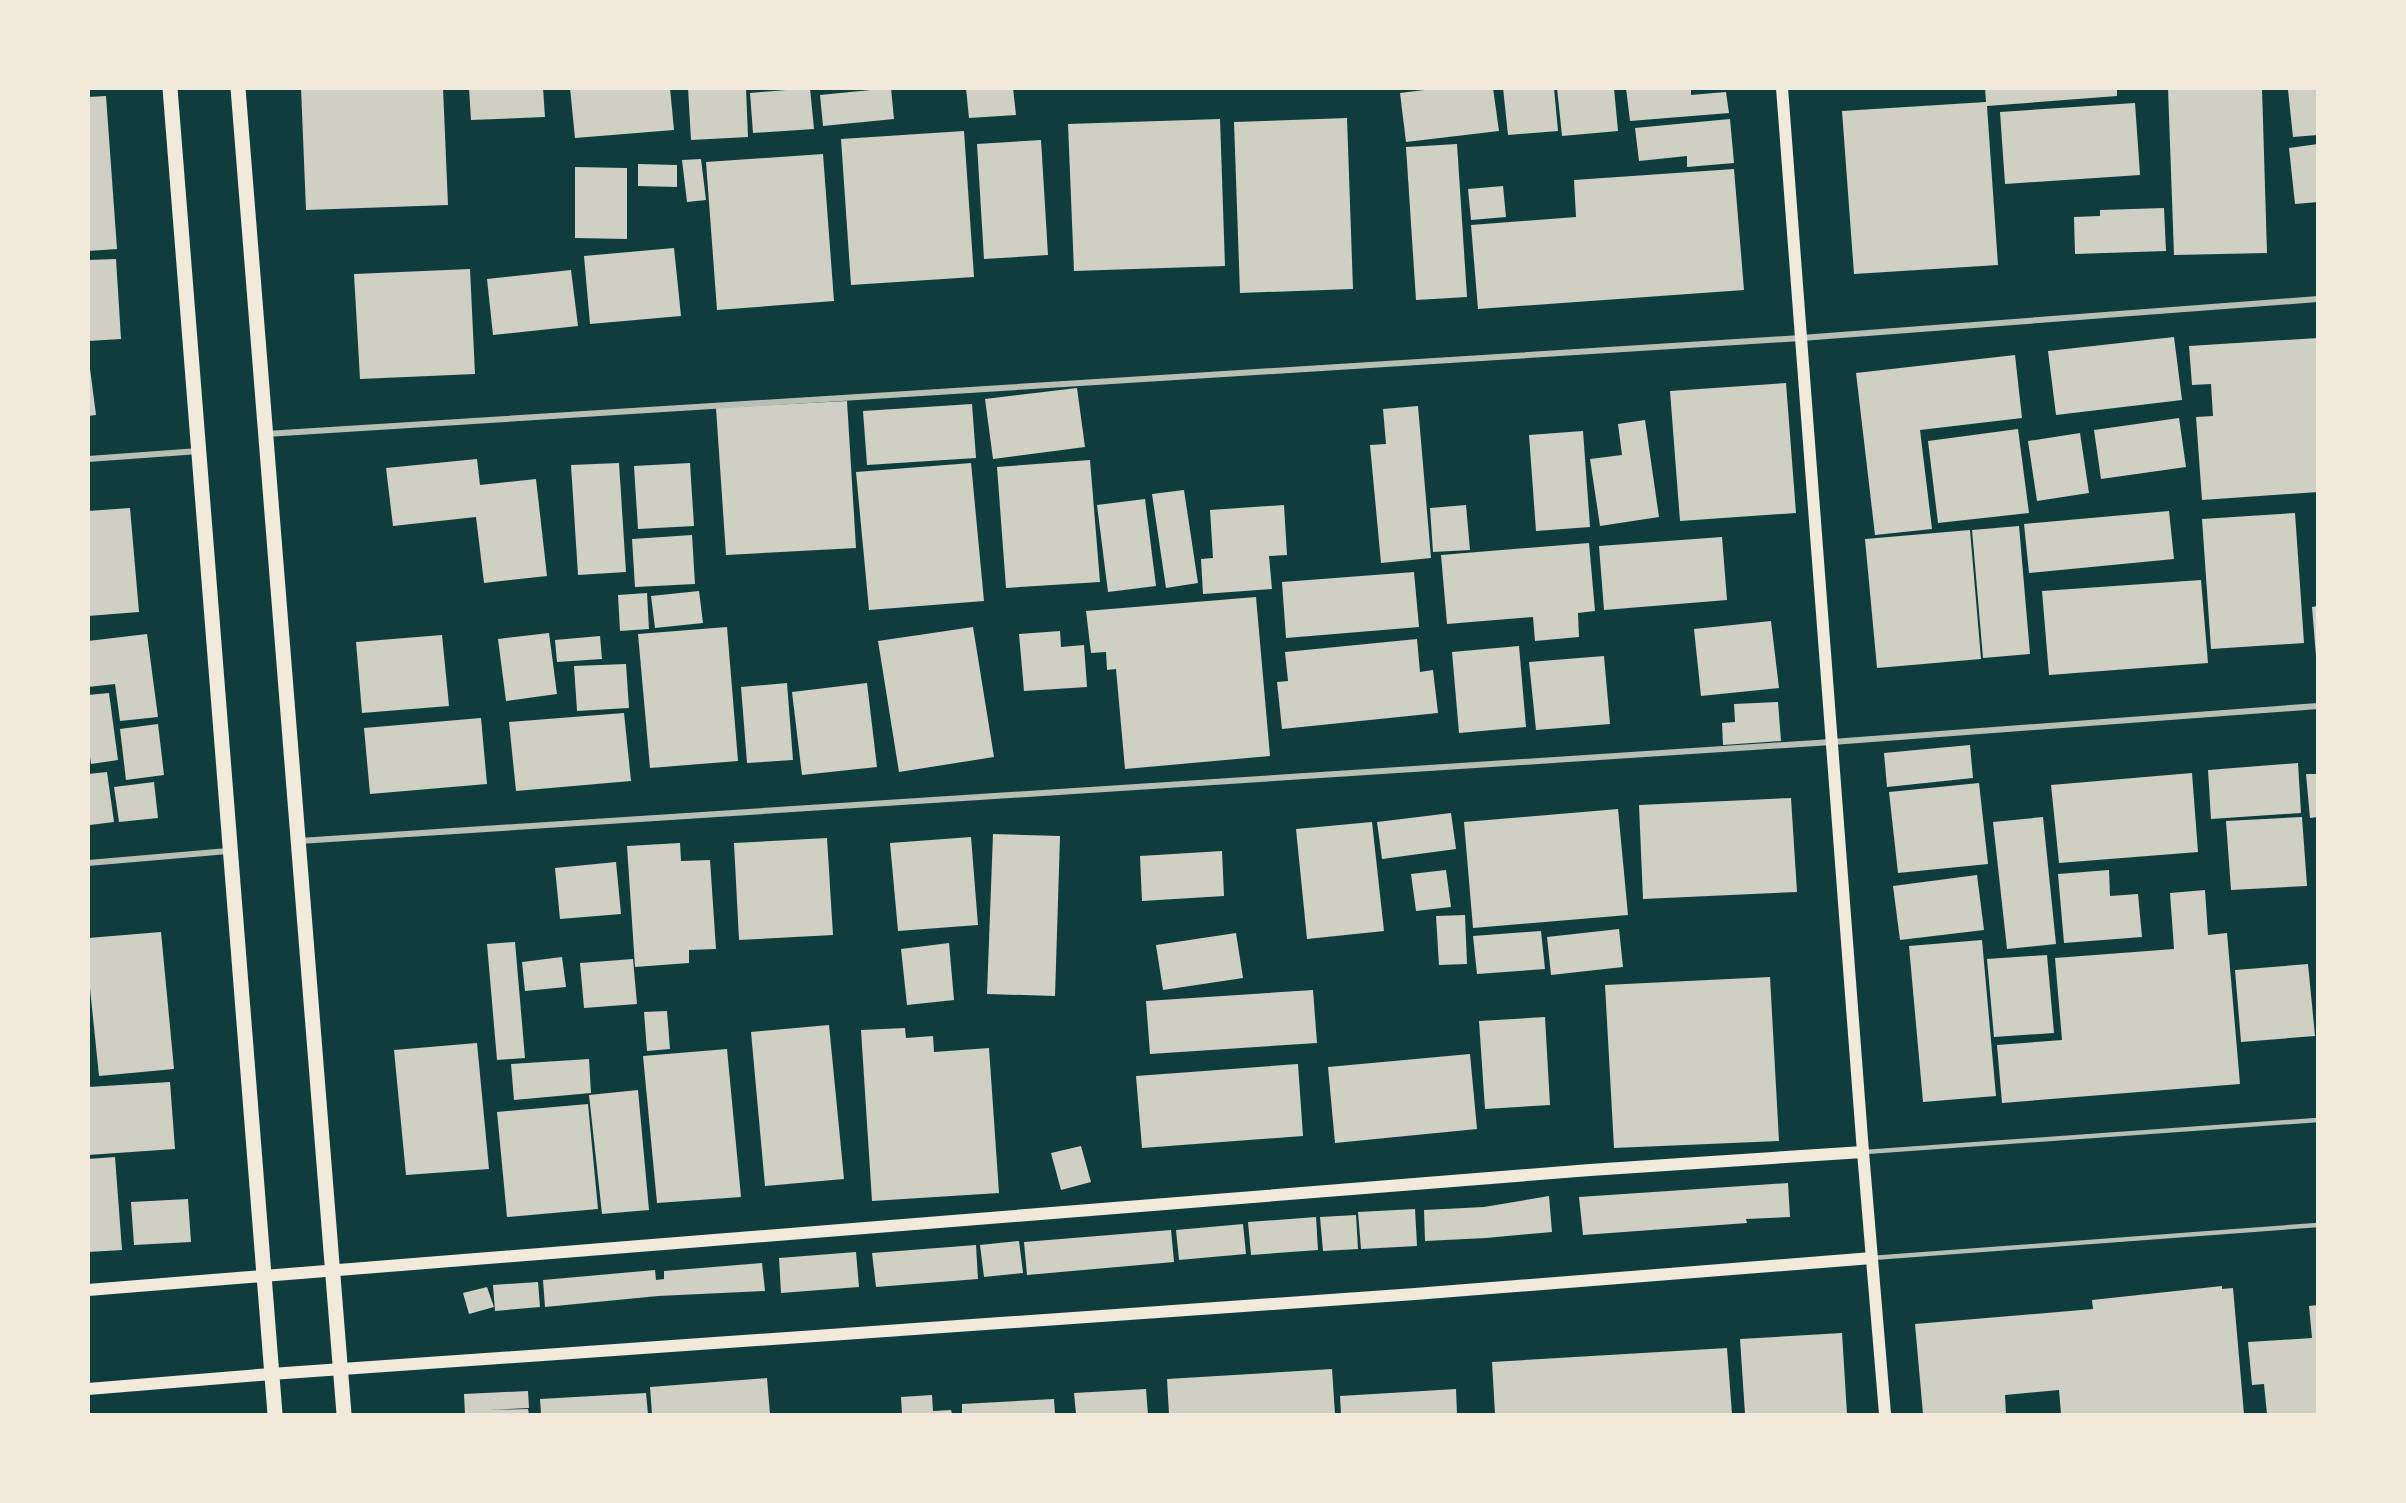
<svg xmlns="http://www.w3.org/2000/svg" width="2406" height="1503" viewBox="0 0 2406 1503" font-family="Literata,serif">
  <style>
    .building { fill: #cfcfc3 }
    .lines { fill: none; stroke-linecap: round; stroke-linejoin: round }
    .service { stroke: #b8beb3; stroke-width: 4.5 }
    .minor { stroke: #b8beb3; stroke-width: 6 }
    .secondary { stroke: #f1e9da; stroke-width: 12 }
    .primary { stroke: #f1e9da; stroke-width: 15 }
  </style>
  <rect width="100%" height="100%" fill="#0f3d3e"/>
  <g class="building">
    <path d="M301 88H443L448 205 306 210Z"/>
    <path d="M469 88H543L545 117 471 120Z"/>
    <path d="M570 88H670L674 130 575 138Z"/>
    <path d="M688 88H746L748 137 691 140Z"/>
    <path d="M810 88 814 129 753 133 750 93Z"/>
    <path d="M891 88 894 119 823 126 820 95Z"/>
    <path d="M966 88H1013L1016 115 969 118Z"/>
    <path d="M1440 88H1493L1499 131 1406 142 1400 93Z"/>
    <path d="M1503 88H1554L1558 131 1508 135Z"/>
    <path d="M1557 88H1614L1618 131 1562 136Z"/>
    <path d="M1626 88H1691V95L1726 92 1729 113 1630 121Z"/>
    <path d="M1985 88H2117V96L1987 106 1998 265 1854 274 1842 111 1986 102Z"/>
    <path d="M2168 88H2262L2267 253 2174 255Z"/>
    <path d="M2318 88V135L2293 137 2288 90Z"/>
    <path d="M106 96 117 249 88 251V97Z"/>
    <path d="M2135 103 2140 175 2005 184 2000 112Z"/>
    <path d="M1347 118 1353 289 1240 293 1234 122Z"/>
    <path d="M1220 119 1225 266 1074 271 1068 124Z"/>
    <path d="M1730 119 1734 163 1687 167V156L1639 161 1635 128Z"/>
    <path d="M964 131 974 277 851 285 841 139Z"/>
    <path d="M1041 140 1048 255 984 259 977 144Z"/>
    <path d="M1457 144 1467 297 1416 300 1406 147Z"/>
    <path d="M2318 144V202L2295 204 2289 148Z"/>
    <path d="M823 154 834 301 717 310 706 162Z"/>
    <path d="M701 159 706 200 687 202 682 160Z"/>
    <path d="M638 164 677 165V187L638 186Z"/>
    <path d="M575 167 627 168V239L575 238Z"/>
    <path d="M1734 169 1744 290 1478 309 1471 225 1576 217 1574 180Z"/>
    <path d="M1503 186 1506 217 1471 220 1468 189Z"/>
    <path d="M2164 208 2166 251 2075 254 2074 217 2100 216V210Z"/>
    <path d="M674 248 681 316 590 324 584 256Z"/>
    <path d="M116 259 121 339 88 341V260Z"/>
    <path d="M470 269 475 374 360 379 354 274Z"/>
    <path d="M571 270 578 326 493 335 487 279Z"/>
    <path d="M2174 337 2182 400 2056 415 2048 351Z"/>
    <path d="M2318 338V492L2202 500 2196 417 2213 416 2211 384 2192 385 2189 346Z"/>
    <path d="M88 353 96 415 88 416Z"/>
    <path d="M2015 355 2022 418 1920 430 1932 529 1875 535 1856 373Z"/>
    <path d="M1786 383 1796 513 1680 521 1670 391Z"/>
    <path d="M1077 388 1085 447 993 459 985 399Z"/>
    <path d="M847 401 856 548 726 555 716 408Z"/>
    <path d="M972 404 976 458 867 465 863 411Z"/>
    <path d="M1418 406 1431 558 1381 563 1370 445 1386 444 1383 409Z"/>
    <path d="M2179 418 2186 467 2101 479 2094 430Z"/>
    <path d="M1645 420 1659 517 1600 526 1590 459 1622 455 1618 424Z"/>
    <path d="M2018 429 2029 513 1938 523 1928 441Z"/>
    <path d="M1583 431 1590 527 1536 531 1529 435Z"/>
    <path d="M2080 433 2089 493 2037 501 2028 441Z"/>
    <path d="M477 459 480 485 536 479 547 576 484 583 476 517 393 526 386 468Z"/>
    <path d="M1090 460 1100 582 1006 588 997 467Z"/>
    <path d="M619 463 626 572 578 575 571 465Z"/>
    <path d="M690 463 694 526 638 529 634 466Z"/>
    <path d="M971 463 984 601 869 610 856 472Z"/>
    <path d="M1184 490 1198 583 1166 588 1152 494Z"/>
    <path d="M1145 499 1156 586 1108 592 1097 505Z"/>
    <path d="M1284 505 1287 555 1269 556 1272 589 1203 594 1201 559 1213 558 1210 510Z"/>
    <path d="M1466 505 1470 550 1433 552 1430 508Z"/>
    <path d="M130 508 139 612 88 616V511Z"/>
    <path d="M2169 511 2174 559 2029 573 2024 524Z"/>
    <path d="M2295 513 2304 643 2211 649 2202 519Z"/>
    <path d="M2019 526 2030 654 1983 658 1972 530Z"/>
    <path d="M1970 530 1981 659 1877 668 1865 539Z"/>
    <path d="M692 535 695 584 635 587 632 539Z"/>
    <path d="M1722 537 1727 600 1604 610 1599 546Z"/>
    <path d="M1589 543 1595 611 1578 613 1579 637 1535 641 1533 617 1447 624 1441 555Z"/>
    <path d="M1414 572 1419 627 1286 638 1282 582Z"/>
    <path d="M2201 580 2208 663 2049 675 2042 591Z"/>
    <path d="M699 591 703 623 655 628 651 596Z"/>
    <path d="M647 593 649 629 620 631 618 595Z"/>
    <path d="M1256 597 1270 756 1125 769 1116 669 1107 670 1106 652 1091 653 1086 611Z"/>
    <path d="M2318 606V656H2316L2312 607Z"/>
    <path d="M1771 621 1779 688 1701 696 1694 629Z"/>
    <path d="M727 627 738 761 650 768 638 634Z"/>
    <path d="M973 627 994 757 899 772 878 641Z"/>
    <path d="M1060 631 1061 647 1084 645 1087 687 1024 691 1019 634Z"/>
    <path d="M549 633 557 694 506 701 498 639Z"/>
    <path d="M147 634 158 717 120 721 115 684 88 687V641Z"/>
    <path d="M442 635 449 706 362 713 356 642Z"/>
    <path d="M600 636 602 659 557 662 555 640Z"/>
    <path d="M1417 639 1420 672 1433 670 1438 713 1282 729 1277 682 1288 681 1285 652Z"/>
    <path d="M1519 646 1526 727 1459 733 1452 652Z"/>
    <path d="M1604 656 1610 724 1536 730 1529 662Z"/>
    <path d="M626 664 629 708 577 711 574 666Z"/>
    <path d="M787 683 793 760 747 763 741 687Z"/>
    <path d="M867 683 877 767 802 775 792 692Z"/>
    <path d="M109 693 118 760 91 764 88 743V695Z"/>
    <path d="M1778 702 1781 741 1723 745 1722 723 1735 722 1734 704Z"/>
    <path d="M624 713 631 781 516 791 509 722Z"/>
    <path d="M481 718 487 784 370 794 364 728Z"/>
    <path d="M158 724 164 775 126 780 120 729Z"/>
    <path d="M1970 745 1973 778 1887 787 1884 753Z"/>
    <path d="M2298 763 2301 813 2211 819 2208 770Z"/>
    <path d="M107 772 114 822 90 825 88 774Z"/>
    <path d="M2192 773 2198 852 2059 863 2051 785Z"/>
    <path d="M2306 774H2318V817L2310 818Z"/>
    <path d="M154 782 158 818 119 822 114 787Z"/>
    <path d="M1979 783 1988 864 1898 873 1889 792Z"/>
    <path d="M1791 798 1797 892 1643 899 1639 805Z"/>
    <path d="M1618 809 1628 915 1473 928 1464 822Z"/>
    <path d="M1451 813 1456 849 1382 859 1377 822Z"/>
    <path d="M2043 817 2056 944 2007 949 1993 822Z"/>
    <path d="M2302 817 2307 886 2231 890 2226 821Z"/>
    <path d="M1372 822 1384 931 1307 939 1296 829Z"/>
    <path d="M993 834 1060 836 1055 996 987 994Z"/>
    <path d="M971 837 978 925 898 931 890 843Z"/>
    <path d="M827 838 833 935 739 940 734 843Z"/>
    <path d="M680 843 681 861 710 860 716 949 689 950V963L635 967 627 846Z"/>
    <path d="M1222 851 1224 896 1142 901 1140 856Z"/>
    <path d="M616 862 621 914 560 919 555 868Z"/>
    <path d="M1446 870 1451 907 1416 911 1411 874Z"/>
    <path d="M2109 870 2110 896 2138 894 2142 937 2064 943 2058 874Z"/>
    <path d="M1977 875 1984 930 1900 940 1893 886Z"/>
    <path d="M2205 890 2208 935 2227 933 2240 1084 2002 1103 1997 1045 2062 1040 2055 958 2174 949 2170 893Z"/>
    <path d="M1465 915 1467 964 1439 965 1436 916Z"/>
    <path d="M1619 929 1623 967 1551 975 1547 937Z"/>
    <path d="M1541 931 1545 969 1477 974 1473 936Z"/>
    <path d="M161 932 174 1069 99 1076 88 969V938Z"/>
    <path d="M1236 933 1243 978 1163 990 1156 945Z"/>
    <path d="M1982 940 1996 1096 1923 1102 1909 946Z"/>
    <path d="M515 942 525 1058 497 1060 487 944Z"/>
    <path d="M949 943 954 1000 907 1005 901 949Z"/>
    <path d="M2047 955 2054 1033 1994 1037 1987 959Z"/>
    <path d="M562 957 566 987 525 991 522 962Z"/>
    <path d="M633 959 637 1004 584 1008 580 963Z"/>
    <path d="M2308 964 2315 1036 2241 1042 2235 970Z"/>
    <path d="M1770 977 1779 1141 1614 1148 1605 985Z"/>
    <path d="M1313 990 1317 1043 1150 1054 1146 1001Z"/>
    <path d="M667 1011 670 1049 647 1051 644 1012Z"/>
    <path d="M1545 1017 1550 1105 1485 1109 1479 1021Z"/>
    <path d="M829 1025 844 1179 765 1186 751 1032Z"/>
    <path d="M905 1028 906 1038 933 1036 934 1052 989 1048 999 1193 872 1201 861 1030Z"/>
    <path d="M477 1043 489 1169 406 1175 394 1050Z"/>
    <path d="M727 1049 741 1197 657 1203 643 1056Z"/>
    <path d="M1470 1054 1477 1129 1335 1143 1328 1067Z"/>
    <path d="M589 1059 591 1093 514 1100 511 1064Z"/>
    <path d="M1298 1064 1303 1136 1142 1148 1136 1076Z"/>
    <path d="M170 1082 175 1149 88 1155V1087Z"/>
    <path d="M638 1090 649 1210 602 1214 589 1095Z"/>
    <path d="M588 1104 598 1209 507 1217 497 1112Z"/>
    <path d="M1081 1146 1091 1182 1061 1190 1051 1153Z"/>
    <path d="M115 1157 122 1250 88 1252V1159Z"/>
    <path d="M1788 1183 1790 1217 1746 1219 1747 1223 1583 1235 1579 1197Z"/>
    <path d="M1549 1196 1552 1232 1486 1238 1425 1241 1424 1210 1484 1207Z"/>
    <path d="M188 1199 191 1242 134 1245 131 1202Z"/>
    <path d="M1415 1209 1417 1246 1361 1249 1358 1212Z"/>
    <path d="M1356 1215 1358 1249 1323 1251 1320 1217Z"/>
    <path d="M1316 1217 1318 1250 1251 1255 1248 1222Z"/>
    <path d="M1243 1224 1246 1254 1179 1260 1176 1230Z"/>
    <path d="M1171 1230 1174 1262 1027 1275 1024 1242Z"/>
    <path d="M1019 1241 1023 1273 984 1277 980 1245Z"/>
    <path d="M976 1245 978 1279 876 1287 872 1253Z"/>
    <path d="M856 1252 859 1287 781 1293 779 1258Z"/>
    <path d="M762 1263 765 1291 658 1296 545 1307 543 1280 655 1270 656 1280 664 1279V1271Z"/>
    <path d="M538 1282 540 1307 495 1311 493 1285Z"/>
    <path d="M2222 1286V1289L2233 1288 2244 1414H2061L2059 1390 2005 1395 2006 1414H1923L1915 1324 2093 1309 2092 1300Z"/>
    <path d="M487 1287 494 1307 469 1314 463 1293Z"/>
    <path d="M2318 1305V1414H2267L2264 1384 2252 1385 2248 1342 2312 1338 2309 1306Z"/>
    <path d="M1842 1333 1847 1414H1745L1740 1339Z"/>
    <path d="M1727 1348 1732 1414H1495L1492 1362Z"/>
    <path d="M1332 1369 1335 1414H1169L1167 1379Z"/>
    <path d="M767 1378 770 1414H652L650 1387Z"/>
    <path d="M1146 1389 1148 1414H1076L1074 1393Z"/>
    <path d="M1456 1389 1457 1414H1341L1340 1396Z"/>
    <path d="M528 1391 529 1408 489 1410 528 1409 529 1414H465L464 1394Z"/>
    <path d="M646 1393 648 1414H541L540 1399Z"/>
    <path d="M932 1395 933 1411 951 1410 952 1414H902L901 1397Z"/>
    <path d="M1054 1399 1055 1414H962V1404Z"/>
  </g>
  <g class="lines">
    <g class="service">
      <path d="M1865 1152 2318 1120"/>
      <path d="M1872 1258 2318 1225"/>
    </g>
    <g class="minor">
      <path d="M266 434 1801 338 2318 299"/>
      <path d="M88 459 199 451"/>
      <path d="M299 841 1832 742 2318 706"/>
      <path d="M88 863 228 851"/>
    </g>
    <g class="secondary">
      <path d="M1782 88 1863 1152 1885 1414"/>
      <path d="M88 1290 1590 1170 1863 1152"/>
      <path d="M88 1389 271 1374 1415 1294 1872 1258"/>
    </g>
    <g class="primary">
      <path d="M170 88 275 1414"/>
      <path d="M238 88 344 1414"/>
    </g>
  </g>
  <rect width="2406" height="1503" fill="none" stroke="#f1e9da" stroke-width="180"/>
</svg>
